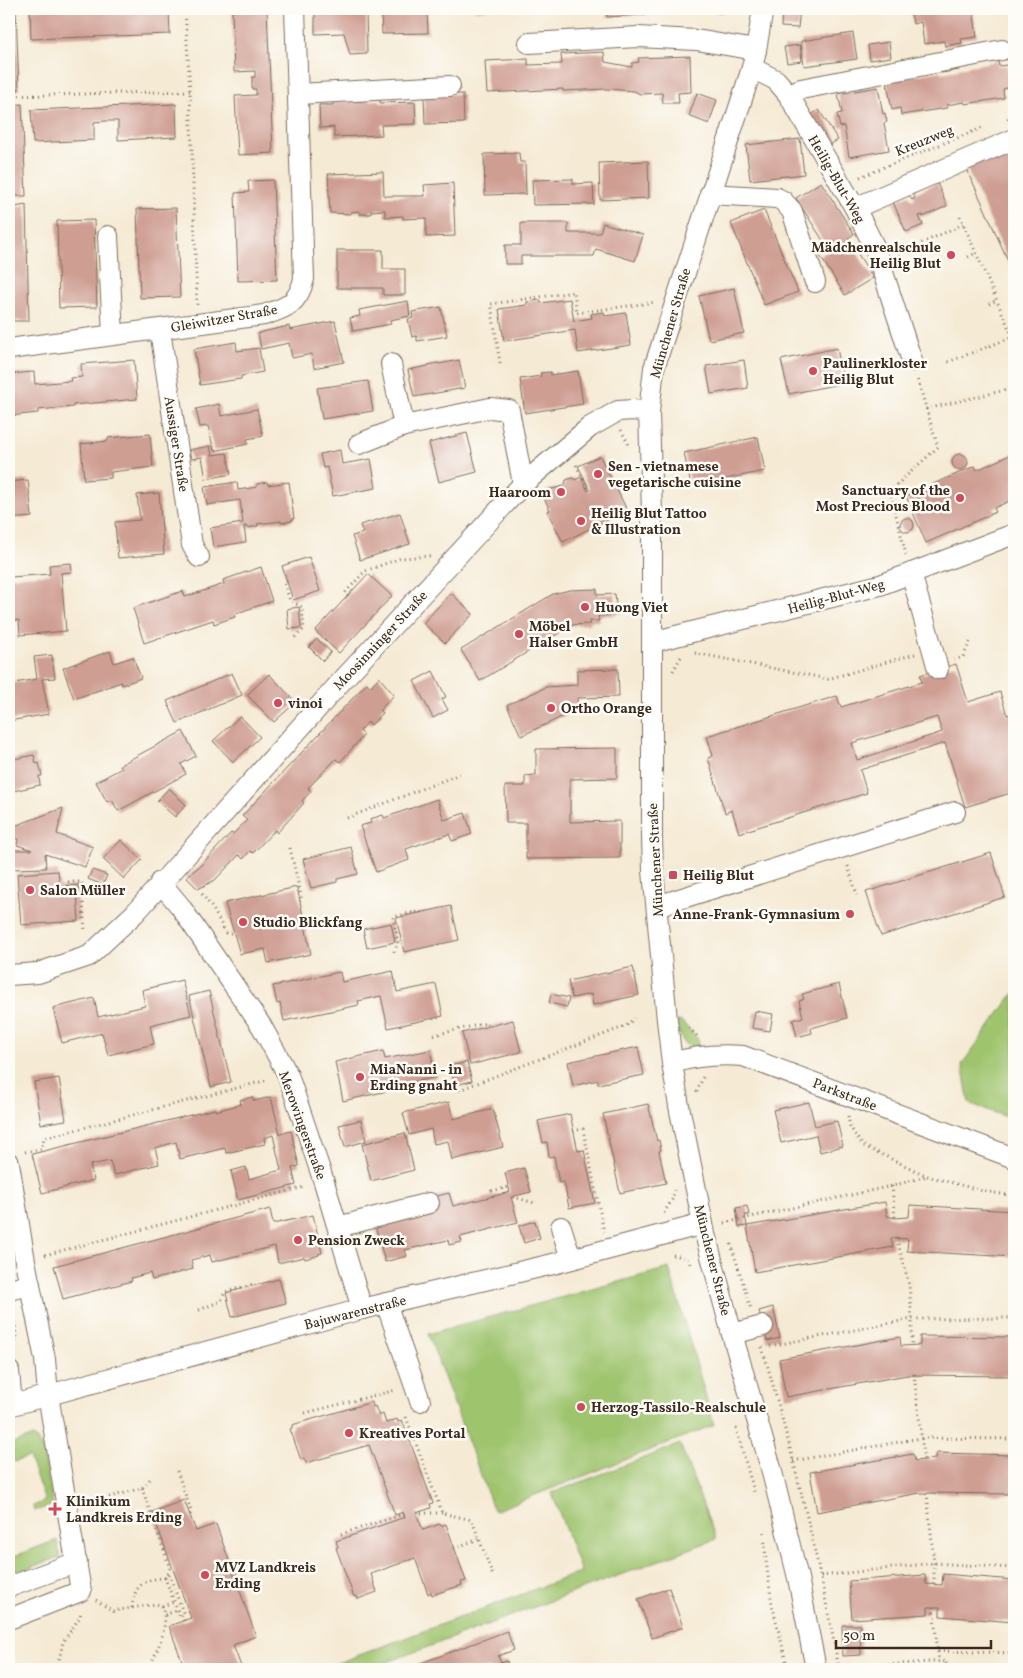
<svg xmlns="http://www.w3.org/2000/svg" width="1023" height="1678" viewBox="0 0 1023 1678" font-family="Vollkorn,serif">
  <style>
    .green { fill: #9fc46e; stroke: #6d7746 }
    .building { fill: #cf9e93; fill-rule: evenodd }
    .lines { fill: none; stroke-linecap: round; stroke-linejoin: round }
    .minor-casing { stroke: #7c6d5e; stroke-width: 22 }
    .path { stroke: #7c6d5e; stroke-width: 3; stroke-dasharray: 1 4; stroke-linecap: butt }
    .minor { stroke: #fff; stroke-width: 20 }
    .poi-dot { fill: #d1495b; stroke: #fdfcf7; stroke-width: 2 }
    .labels { text-anchor: middle; stroke-width: 5; stroke-linejoin: round; paint-order: stroke }
    .street-label { font-size: 14px; fill: #3b2a1e; stroke: #fdfcf7 }
    .poi-label { font-size: 14px; font-weight: bold; fill: #3b2a1e; stroke: #fdfcf7; text-anchor: start }
  </style>
  <rect width="100%" height="100%" fill="#fdfcf7"/>
  <filter id="ink" filterUnits="userSpaceOnUse"><feTurbulence type="fractalNoise" baseFrequency=".02" numOctaves="2"/><feDisplacementMap in="SourceGraphic" scale="10" xChannelSelector="R" yChannelSelector="G"/><feConvolveMatrix kernelMatrix="1 2 1 2 8 2 1 2 1" color-interpolation-filters="sRGB"/></filter>
  <filter id="wash" filterUnits="userSpaceOnUse"><feTurbulence type="fractalNoise" baseFrequency=".0096" numOctaves="4" result="noise"/><feDisplacementMap in="SourceGraphic" scale="20" xChannelSelector="R" yChannelSelector="G"/><feGaussianBlur stdDeviation="1.12" result="paint"/><feColorMatrix in="noise" values="0 0 0 0 0 0 0 0 0 0 0 0 0 0 0 0 0 1.4 0 .05"/><feComposite in="paint" operator="in"/></filter>
  <g filter="url(#wash)">
    <rect width="100%" height="100%" fill="#f5ead4"/>
    <g class="green">
      <path d="M1014 993V1120L969 1103 962 1064Z"/>
      <path d="M677 1021 682 1022 698 1039 699 1047C682 1048 679 1035 677 1021Z"/>
      <path d="M669 1268 714 1425 494 1511 428 1334Z"/>
      <path d="M31 1437 35 1438 43 1449 53 1505 34 1511 33 1506 45 1501 29 1457 14 1462 9 1445Z"/>
      <path d="M680 1444 716 1539 369 1669H322L581 1572 552 1493Z"/>
      <path d="M57 1540 60 1557 9 1575V1558Z"/>
    </g>
    <g id="blocks">
      <g class="building">
        <path d="M9 9H16L19 90 9 91Z"/>
        <path d="M30 9H169L170 34 31 39Z"/>
        <path d="M232 9H267L273 153 238 155 235 96 256 95V89H252V77H255V71L234 72Z"/>
        <path d="M315 9H366L367 54 350 55 344 33 315 34Z"/>
        <path d="M381 9H427L428 33 382 34Z"/>
        <path d="M474 9H487V10L475 11Z"/>
        <path d="M607 9H654L653 14 607 17Z"/>
        <path d="M695 9H723L722 13 695 10Z"/>
        <path d="M782 9H800L798 28 781 27Z"/>
        <path d="M919 9H935L936 13 973 9 977 37 961 39 962 43 945 46 944 41 924 44 921 22 913 24 911 12Z"/>
        <path d="M853 33 857 59 804 66 801 41Z"/>
        <path d="M889 42 891 57 870 60 868 45Z"/>
        <path d="M800 45 802 61 787 63 784 47Z"/>
        <path d="M1014 48V66H1013L1010 49Z"/>
        <path d="M604 52 605 62 632 67V63L639 62 638 58 690 56 691 92 678 93 679 103H663L662 93 640 94 634 91 606 89 563 91V89L487 93 485 61 528 59V65L562 64 561 54Z"/>
        <path d="M998 61 999 66 1007 65 1011 87 1003 89 1004 98 965 104 964 102 947 105V108L901 115 900 108 892 110 887 83 895 81V79L941 71V73L959 70 958 68Z"/>
        <path d="M878 87 883 114 885 113 887 122 884 123 889 150 849 157 844 126 840 127 837 114 842 113 838 94Z"/>
        <path d="M697 93 717 100 709 124 689 116Z"/>
        <path d="M463 94 464 123 425 124 424 95Z"/>
        <path d="M380 100V103L415 102 416 124 381 125 382 135 334 137V127L320 128 319 105H333V102Z"/>
        <path d="M22 104 26 196H9V105Z"/>
        <path d="M176 104 177 137 118 140V121H106L94 122V140L33 143 31 110Z"/>
        <path d="M819 110 838 140 827 146 809 116Z"/>
        <path d="M800 139 804 174 750 180 746 145Z"/>
        <path d="M1014 146V274L966 167Z"/>
        <path d="M519 153 520 162H525L526 194 485 195 484 154Z"/>
        <path d="M648 161 649 198 600 200 599 163Z"/>
        <path d="M383 172 384 196H425L424 185 453 183 455 236 426 237V218L403 219V216L385 217V210L371 211V214H360V211L351 212V214L330 213 328 174Z"/>
        <path d="M573 179V184L593 183 594 204 533 205 532 180Z"/>
        <path d="M273 180 277 280 238 281 235 193 249 192 248 181Z"/>
        <path d="M821 182 854 234 848 238 873 278 845 295 820 256 829 250 796 198Z"/>
        <path d="M937 183 947 206 923 217V215L919 216 923 225 906 232 893 202 909 195 912 200 915 198 913 194Z"/>
        <path d="M26 205 29 321H10L9 208Z"/>
        <path d="M176 208 180 297 140 298 137 209Z"/>
        <path d="M764 210 798 292 764 305 731 223Z"/>
        <path d="M94 220 97 307 59 308 57 221Z"/>
        <path d="M521 223H568V233H600L603 223 643 235 635 261 596 249 594 256H521V264H505V245H521Z"/>
        <path d="M337 250H383V269H405V295H383V288H337Z"/>
        <path d="M734 288 744 333 709 340 699 296Z"/>
        <path d="M570 299 574 321 592 318 591 314 604 312 605 316 626 313 631 345 578 353 575 330 504 341 499 309 527 305V302L533 301 540 300 541 303Z"/>
        <path d="M408 301 410 316 390 320 391 324 353 331 350 318 360 316 359 310Z"/>
        <path d="M441 307 447 336 417 341V336L412 337 408 319 413 318 412 312Z"/>
        <path d="M335 321 344 362 314 368 312 354 292 358 289 343 261 349 258 333 289 326 290 330Z"/>
        <path d="M236 342 237 351 259 348 263 372 241 376V379L200 385 194 349Z"/>
        <path d="M837 348 844 383 789 394 781 360Z"/>
        <path d="M134 360 137 399 73 405V407L38 410V413L9 416V374L34 372 35 384 71 381 70 378 82 377 81 364Z"/>
        <path d="M459 360 465 388 414 397 408 370 428 366V365L438 363 439 364Z"/>
        <path d="M744 360 748 388 711 394 706 366Z"/>
        <path d="M578 371 583 404 525 413 520 379 541 376 540 373 551 372V375Z"/>
        <path d="M368 381 373 411 322 419 317 388Z"/>
        <path d="M219 404 221 416 257 409 263 436 247 439 248 444 214 451 208 426 200 427 196 409Z"/>
        <path d="M467 433 477 472 439 482 429 443Z"/>
        <path d="M150 434 153 467 111 472V478L84 480 81 444 108 441V438Z"/>
        <path d="M758 437 765 471 691 486 684 453Z"/>
        <path d="M210 446 212 455 227 453 231 474 206 479 202 457 191 459 189 450Z"/>
        <path d="M340 450 342 464 371 459 376 488 333 496 327 467 323 468 320 454Z"/>
        <path d="M1014 453V499L994 508 996 512 926 543 906 496 975 466 977 470Z"/>
        <circle cx="960" cy="462" r="8"/>
        <path d="M600 456 627 510 563 542 547 511 550 510 543 496 546 494 547 490 561 487 565 485 566 480 573 478 575 480 581 477 588 491 590 490 578 466Z"/>
        <path d="M28 480 32 517 9 519V482Z"/>
        <path d="M237 482 238 490 257 487V484L267 482 268 485 289 482 294 519H292V521L281 523V521L257 524 258 526 247 528 246 526H244L246 542 213 547 210 528 243 523 240 500 207 505 204 487Z"/>
        <path d="M159 493 164 554 118 558 115 522 140 520 137 495Z"/>
        <path d="M400 513 410 544 360 560 352 536 363 533 360 525Z"/>
        <circle cx="907" cy="525" r="7"/>
        <path d="M309 557 320 591 293 600 282 566Z"/>
        <path d="M71 563 72 572 61 573 66 631 20 635 19 620 9 621V566H10L11 577 50 574 49 565Z"/>
        <path d="M261 567 272 601 234 614 235 617 214 624 213 620 144 643 133 608 183 591 185 597 224 584 223 580Z"/>
        <path d="M368 574 392 596 339 653 315 631Z"/>
        <path d="M597 589V595L615 594 617 615 598 616 599 621H589L590 624 572 625 480 681 461 650 553 594 570 590Z"/>
        <path d="M451 593 473 614 445 643 423 623Z"/>
        <path d="M299 607 301 628 289 629 287 609Z"/>
        <path d="M317 639 331 652 323 661 309 647Z"/>
        <path d="M110 651 114 663 133 657 141 678 122 685 121 682 74 699 63 668Z"/>
        <path d="M52 655 55 678 42 679 49 714 9 721V684L37 679 34 657Z"/>
        <path d="M956 664 968 702 1000 692 1007 715 1014 713V792L965 807 945 743 860 770 867 793 739 833 732 810 725 813 708 758 713 756 707 736 837 696 841 707 922 682 920 675ZM937 717 942 732 857 760 852 743Z"/>
        <path d="M618 669 619 697 577 698 578 711H566V715L521 736 507 705 546 687 577 685V670Z"/>
        <path d="M433 671 446 697 442 699 448 710 433 718 414 681Z"/>
        <path d="M232 673 242 695 177 723 167 701Z"/>
        <path d="M269 674 296 702 274 722 247 695Z"/>
        <path d="M379 677 394 695 380 710 383 713 371 725 368 722 360 731 364 735 340 762 336 759 308 788 311 791 302 801 304 803 277 833 275 830 253 853 250 851 243 859 239 855 215 880 198 889 186 877 200 866 231 833 233 834 247 820 242 816 367 683 370 687Z"/>
        <path d="M240 716 260 737 233 762 213 741Z"/>
        <path d="M183 731 196 756 181 764 186 774 118 811 112 800 107 802 96 782 122 768 120 765Z"/>
        <path d="M617 748V778L570 779V822L620 821V858L526 859V823H506L505 786H525V776L536 775V749Z"/>
        <path d="M34 755 36 764 39 763 42 776H39L40 785 9 792V760Z"/>
        <path d="M169 788 186 805 175 817 157 801Z"/>
        <path d="M437 799 444 820 465 813 472 834 452 841 449 834 406 849 409 860 376 872 360 826 371 823 370 819 383 815 384 818Z"/>
        <path d="M63 808 57 834 93 847 85 867 45 854 46 868 11 869 10 850H32L17 845 18 839 9 838V828Z"/>
        <path d="M121 840 142 860 124 879 103 859Z"/>
        <path d="M351 847 358 874 337 879V882L311 888 303 859Z"/>
        <path d="M991 853 1005 897 881 936 866 892Z"/>
        <path d="M92 870 107 875 103 885 88 879Z"/>
        <path d="M58 871 60 887 78 885 79 893H77L79 921 21 925 17 874Z"/>
        <path d="M297 887 311 954 268 963 265 949 240 954 225 903Z"/>
        <path d="M451 906 459 940 404 952 396 918Z"/>
        <path d="M391 923 395 942 367 948 363 929Z"/>
        <path d="M633 967 639 995 593 1005 591 994 572 998 568 981Z"/>
        <path d="M393 971 397 992 436 984 443 1016 388 1028 381 996 358 1001 359 1005 284 1021 280 1003 277 1004 273 986 340 972 342 982Z"/>
        <path d="M182 980 191 1015 150 1025 154 1044 108 1055 102 1033 62 1043 53 1008 94 998 98 1017 145 1006 142 990Z"/>
        <path d="M839 984 847 1018 811 1028 812 1033 797 1037 793 1020 803 1017 799 1001 804 999 802 994Z"/>
        <path d="M209 991 231 1082 211 1087 189 996Z"/>
        <path d="M551 994 569 998 567 1007 549 1003Z"/>
        <path d="M755 1011 773 1014 770 1031 752 1028Z"/>
        <path d="M513 1020 521 1052 470 1065 462 1033Z"/>
        <path d="M638 1047 644 1075 598 1084V1080L573 1086 568 1062Z"/>
        <path d="M430 1050 436 1077 391 1087 392 1090 343 1101 335 1062 383 1051 385 1059Z"/>
        <path d="M467 1062 472 1081 455 1085 450 1066Z"/>
        <path d="M59 1078 66 1120 41 1124 34 1082Z"/>
        <path d="M252 1097 254 1101 271 1097 280 1134 291 1131 299 1166 292 1168 296 1185 238 1200 231 1171 246 1167 249 1179 281 1170 273 1135 264 1138 265 1144 226 1153 225 1148 180 1159 176 1142 155 1148 159 1164 114 1175 110 1161 90 1165 94 1180 42 1193 32 1154 215 1109 216 1111 241 1104 240 1100Z"/>
        <path d="M449 1102 453 1119 493 1109 503 1147 452 1160 448 1141 434 1144 431 1129 409 1135 403 1113Z"/>
        <path d="M809 1102 815 1126 837 1121 843 1146 820 1152 816 1135 781 1143 773 1110Z"/>
        <path d="M648 1104 657 1141 659 1140 661 1150 659 1151 666 1183 620 1193 603 1114Z"/>
        <path d="M570 1114 578 1151 584 1150 595 1203 569 1208 564 1182 559 1183 554 1156 549 1157 547 1142 543 1143 538 1121Z"/>
        <path d="M361 1120 366 1141 345 1147 339 1125Z"/>
        <path d="M405 1133 414 1170 371 1181 362 1144Z"/>
        <path d="M524 1168 531 1192 511 1197 518 1222 460 1237 462 1242 449 1245 448 1240 405 1250 407 1256 385 1262 375 1225 433 1197 449 1193 453 1206 510 1192 505 1173Z"/>
        <path d="M885 1202 887 1216 895 1218 909 1217 910 1205 1014 1211V1257L907 1251 908 1239 891 1238 893 1247 755 1272 747 1226Z"/>
        <path d="M747 1206 749 1215H745L747 1226 739 1227 736 1208Z"/>
        <path d="M270 1209 273 1224 313 1215 322 1253 318 1254 319 1255 305 1259 304 1257 278 1263 275 1246 212 1262 210 1255 191 1260 193 1269 152 1280 150 1273 131 1278 132 1281 63 1299 54 1266Z"/>
        <path d="M535 1221 540 1238 524 1243 519 1226Z"/>
        <path d="M279 1279 286 1303 232 1317 226 1293Z"/>
        <path d="M773 1307 780 1338 767 1341 759 1311Z"/>
        <path d="M920 1336 1014 1337V1376L907 1375 786 1397 779 1359 900 1337 901 1346 920 1345Z"/>
        <path d="M372 1402 373 1407 375 1406 379 1416 383 1414 386 1423 397 1419 398 1422 402 1420 433 1503 430 1504 431 1508 416 1513 423 1530 440 1524 441 1526 446 1524 466 1581 461 1582 462 1585 432 1595 431 1592 428 1594 415 1558 371 1574 377 1592 358 1599 357 1596 354 1597 336 1548 338 1547 336 1541 405 1517 403 1512 395 1515 369 1445 306 1463 304 1458 301 1460 290 1429 292 1428V1425Z"/>
        <path d="M936 1453 1014 1455V1494L920 1493 817 1512 810 1472 913 1454 915 1461 935 1459Z"/>
        <path d="M184 1500 196 1531 216 1524 256 1636 233 1645 242 1669H185L169 1626 191 1618 152 1512Z"/>
        <path d="M943 1574 1014 1580V1622L940 1616V1607H928V1614L852 1619 849 1581 925 1575 926 1584 942 1585Z"/>
        <path d="M669 1588 683 1627 652 1638 638 1599Z"/>
        <path d="M842 1625H860L861 1655 843 1656Z"/>
        <path d="M507 1631 514 1650 498 1656 501 1663 507 1661 510 1669H405Z"/>
      </g>
    </g>
  </g>
  <g filter="url(#ink)">
    <use href="#blocks" fill-opacity="0" stroke="#7c6d5e" stroke-width="1"/>
    <g class="lines">
      <g class="minor-casing">
        <g id="minor">
          <path d="M763 9 756 50 752 68 654 368 649 412 652 514V837L653 871 667 1020 672 1063 679 1106 705 1234 732 1334 771 1468 798 1578 816 1669"/>
          <path d="M529 43 638 37 696 40 756 50"/>
          <path d="M752 68 776 80 788 94 855 208 875 248 912 361"/>
          <path d="M298 94 450 86"/>
          <path d="M788 94 801 89 1002 50"/>
          <path d="M710 194 777 198 783 201 792 211 815 282"/>
          <path d="M855 208 1014 139"/>
          <path d="M108 236 113 335"/>
          <path d="M160 330 192 545 199 557"/>
          <path d="M9 349 264 315C286 308 298 304 304 279L295 9"/>
          <path d="M391 364 404 426"/>
          <path d="M359 444 404 426 490 408 509 410 523 484"/>
          <path d="M911 573 938 669"/>
          <path d="M652 642 880 585 1014 534"/>
          <path d="M160 882 180 906 262 1027 288 1075 324 1182 362 1309"/>
          <path d="M657 906 955 812"/>
          <path d="M9 975 38 973 89 956 135 913 339 684 523 484 590 427 618 411 633 410 649 412"/>
          <path d="M672 1063C695 1056 718 1054 743 1056L1014 1158"/>
          <path d="M9 1163 25 1261 45 1359 48 1395 81 1591 9 1619"/>
          <path d="M338 1227 429 1203"/>
          <path d="M561 1227 571 1259"/>
          <path d="M9 1290 30 1285"/>
          <path d="M386 1303 420 1401"/>
          <path d="M732 1334 763 1326"/>
          <path d="M9 1371 12 1405"/>
          <path d="M9 1406 362 1309 553 1264 703 1224"/>
          <path d="M9 1587 77 1562"/>
        </g>
      </g>
      <g class="path">
        <path d="M185 9 190 91 197 305"/>
        <path d="M9 96 190 91"/>
        <path d="M1007 119 1014 116"/>
        <path d="M860 177 982 128"/>
        <path d="M960 216 1014 340"/>
        <path d="M899 254 963 224"/>
        <path d="M968 257 976 253"/>
        <path d="M989 304 997 300"/>
        <path d="M948 362 1013 337"/>
        <path d="M500 363 491 304 574 292 577 313 656 302"/>
        <path d="M926 409 1014 388"/>
        <path d="M621 430 629 445"/>
        <path d="M576 465 589 490"/>
        <path d="M906 555 890 491 938 447 917 378"/>
        <path d="M287 581 284 582 290 601 302 607 304 629 293 639"/>
        <path d="M348 596 345 593 365 571 401 558 430 556"/>
        <path d="M695 653 828 679 915 654"/>
        <path d="M954 660 963 657 970 642"/>
        <path d="M673 671 682 655"/>
        <path d="M347 818 460 774"/>
        <path d="M290 848 302 900 300 901"/>
        <path d="M848 866 857 895"/>
        <path d="M67 886V882H82L85 932"/>
        <path d="M202 894 213 909 226 933H234"/>
        <path d="M394 952 398 943 393 917 420 911 421 913"/>
        <path d="M689 1028 699 1038"/>
        <path d="M434 1035 487 1023 488 1026"/>
        <path d="M459 1090 626 1026 634 1018"/>
        <path d="M697 1092 703 1077"/>
        <path d="M848 1116 850 1127 862 1145 927 1176 983 1191 1014 1196"/>
        <path d="M573 1131 583 1129 604 1232"/>
        <path d="M25 1152 41 1149 44 1138 268 1080"/>
        <path d="M892 1186 895 1218"/>
        <path d="M493 1196 492 1191 509 1187"/>
        <path d="M513 1197 535 1203"/>
        <path d="M664 1213 673 1198 674 1190"/>
        <path d="M724 1223 892 1186 927 1176"/>
        <path d="M897 1239 909 1285 912 1319V1346"/>
        <path d="M731 1244 751 1309"/>
        <path d="M45 1255 304 1187"/>
        <path d="M673 1255 683 1257 689 1260 690 1264"/>
        <path d="M199 1310 221 1301 225 1292 251 1285 252 1287"/>
        <path d="M770 1346 912 1319 1014 1318"/>
        <path d="M762 1347C793 1453 819 1560 839 1669"/>
        <path d="M14 1352V1347L16 1340 15 1321"/>
        <path d="M914 1374 924 1460"/>
        <path d="M305 1413 396 1390"/>
        <path d="M406 1417 442 1513 472 1520 493 1576"/>
        <path d="M736 1428 755 1495"/>
        <path d="M793 1461 921 1438 1014 1439"/>
        <path d="M177 1471 191 1511 190 1515"/>
        <path d="M142 1488 170 1568 165 1578 180 1617 182 1616"/>
        <path d="M927 1493 934 1563V1585"/>
        <path d="M85 1504 142 1488 152 1477"/>
        <path d="M416 1513H442"/>
        <path d="M764 1532 766 1561 772 1604 788 1669"/>
        <path d="M341 1534 404 1514"/>
        <path d="M454 1548 479 1539"/>
        <path d="M169 1574 184 1615 182 1616 184 1621"/>
        <path d="M821 1576 934 1563 1014 1568"/>
        <path d="M96 1600 113 1611 156 1604 162 1606C170 1628 157 1649 149 1669"/>
        <path d="M162 1606 174 1602"/>
        <path d="M933 1607 939 1661"/>
        <path d="M132 1608C134 1585 143 1579 165 1578"/>
        <path d="M165 1615 177 1610"/>
        <path d="M938 1651 1014 1653"/>
        <path d="M9 1664 12 1669"/>
        <path d="M838 1668 946 1661V1669"/>
        <path d="M57 1669 63 1642 80 1617 81 1611"/>
      </g>
      <use href="#minor" class="minor"/>
    </g>
  </g>
  <g class="poi-dot">
    <circle cx="951" cy="255" r="5"/>
    <circle cx="813" cy="371" r="5"/>
    <circle cx="598" cy="474" r="5"/>
    <circle cx="561" cy="492" r="5"/>
    <circle cx="960" cy="498" r="5"/>
    <circle cx="581" cy="521" r="5"/>
    <circle cx="585" cy="607" r="5"/>
    <circle cx="519" cy="634" r="5"/>
    <circle cx="278" cy="703" r="5"/>
    <circle cx="551" cy="708" r="5"/>
    <rect x="668" y="870" width="10" height="10" rx="2.5"/>
    <circle cx="30" cy="890" r="5"/>
    <circle cx="850" cy="914" r="5"/>
    <circle cx="243" cy="922" r="5"/>
    <circle cx="360" cy="1077" r="5"/>
    <circle cx="298" cy="1240" r="5"/>
    <circle cx="581" cy="1407" r="5"/>
    <circle cx="349" cy="1433" r="5"/>
    <path d="M52.5 1501.5h5v5h5v5h-5v5h-5v-5h-5v-5h5z"/>
    <circle cx="205" cy="1575" r="5"/>
  </g>
  <g class="labels">
    <g class="street-label">
      <text transform="translate(924 140) rotate(-22)" y="5">Kreuzweg</text>
      <text transform="translate(837 179) rotate(60)" y="5">Heilig-Blut-Weg</text>
      <text transform="translate(224 318) rotate(-10)" y="5">Gleiwitzer Straße</text>
      <text transform="translate(670 323) rotate(-74)" y="5">Münchener Straße</text>
      <text transform="translate(177 444) rotate(81)" y="5">Aussiger Straße</text>
      <text transform="translate(836 596) rotate(-15)" y="5">Heilig-Blut-Weg</text>
      <text transform="translate(380 640) rotate(-47)" y="5">Moosinninger Straße</text>
      <text transform="translate(655 860) rotate(-93)" y="5">Münchener Straße</text>
      <text transform="translate(845 1094) rotate(21)" y="5">Parkstraße</text>
      <text transform="translate(303 1125) rotate(70)" y="5">Merowingerstraße</text>
      <text transform="translate(713 1260) rotate(76)" y="5">Münchener Straße</text>
      <text transform="translate(355 1312) rotate(-14)" y="5">Bajuwarenstraße</text>
    </g>
    <g class="poi-label">
      <text x="941" y="252" text-anchor="end">Mädchenrealschule<tspan x="941" dy="16">Heilig Blut</tspan></text>
      <text x="823" y="368">Paulinerkloster<tspan x="823" dy="16">Heilig Blut</tspan></text>
      <text x="608" y="471">Sen - vietnamese<tspan x="608" dy="16">vegetarische cuisine</tspan></text>
      <text x="950" y="495" text-anchor="end">Sanctuary of the<tspan x="950" dy="16">Most Precious Blood</tspan></text>
      <text x="551" y="497" text-anchor="end">Haaroom</text>
      <text x="591" y="518">Heilig Blut Tattoo<tspan x="591" dy="16">&amp; Illustration</tspan></text>
      <text x="595" y="612">Huong Viet</text>
      <text x="529" y="631">Möbel<tspan x="529" dy="16">Halser GmbH</tspan></text>
      <text x="288" y="708">vinoi</text>
      <text x="561" y="713">Ortho Orange</text>
      <text x="683" y="880">Heilig Blut</text>
      <text x="40" y="895">Salon Müller</text>
      <text x="840" y="919" text-anchor="end">Anne-Frank-Gymnasium</text>
      <text x="253" y="927">Studio Blickfang</text>
      <text x="370" y="1074">MiaNanni - in<tspan x="370" dy="16">Erding gnaht</tspan></text>
      <text x="308" y="1245">Pension Zweck</text>
      <text x="591" y="1412">Herzog-Tassilo-Realschule</text>
      <text x="359" y="1438">Kreatives Portal</text>
      <text x="66" y="1506">Klinikum<tspan x="66" dy="16">Landkreis Erding</tspan></text>
      <text x="215" y="1572">MVZ Landkreis<tspan x="215" dy="16">Erding</tspan></text>
    </g>
  </g>
  <rect width="1023" height="1678" fill="none" stroke="#fdfcf7" stroke-width="30"/>
  <path d="M836 1640v8h155v-8" fill="none" stroke="#3b2a1e" stroke-width="2.5"/>
  <text x="843" y="1640" font-size="15" fill="#3b2a1e" stroke="#fdfcf7" stroke-width="4" paint-order="stroke">50 m</text>
</svg>
